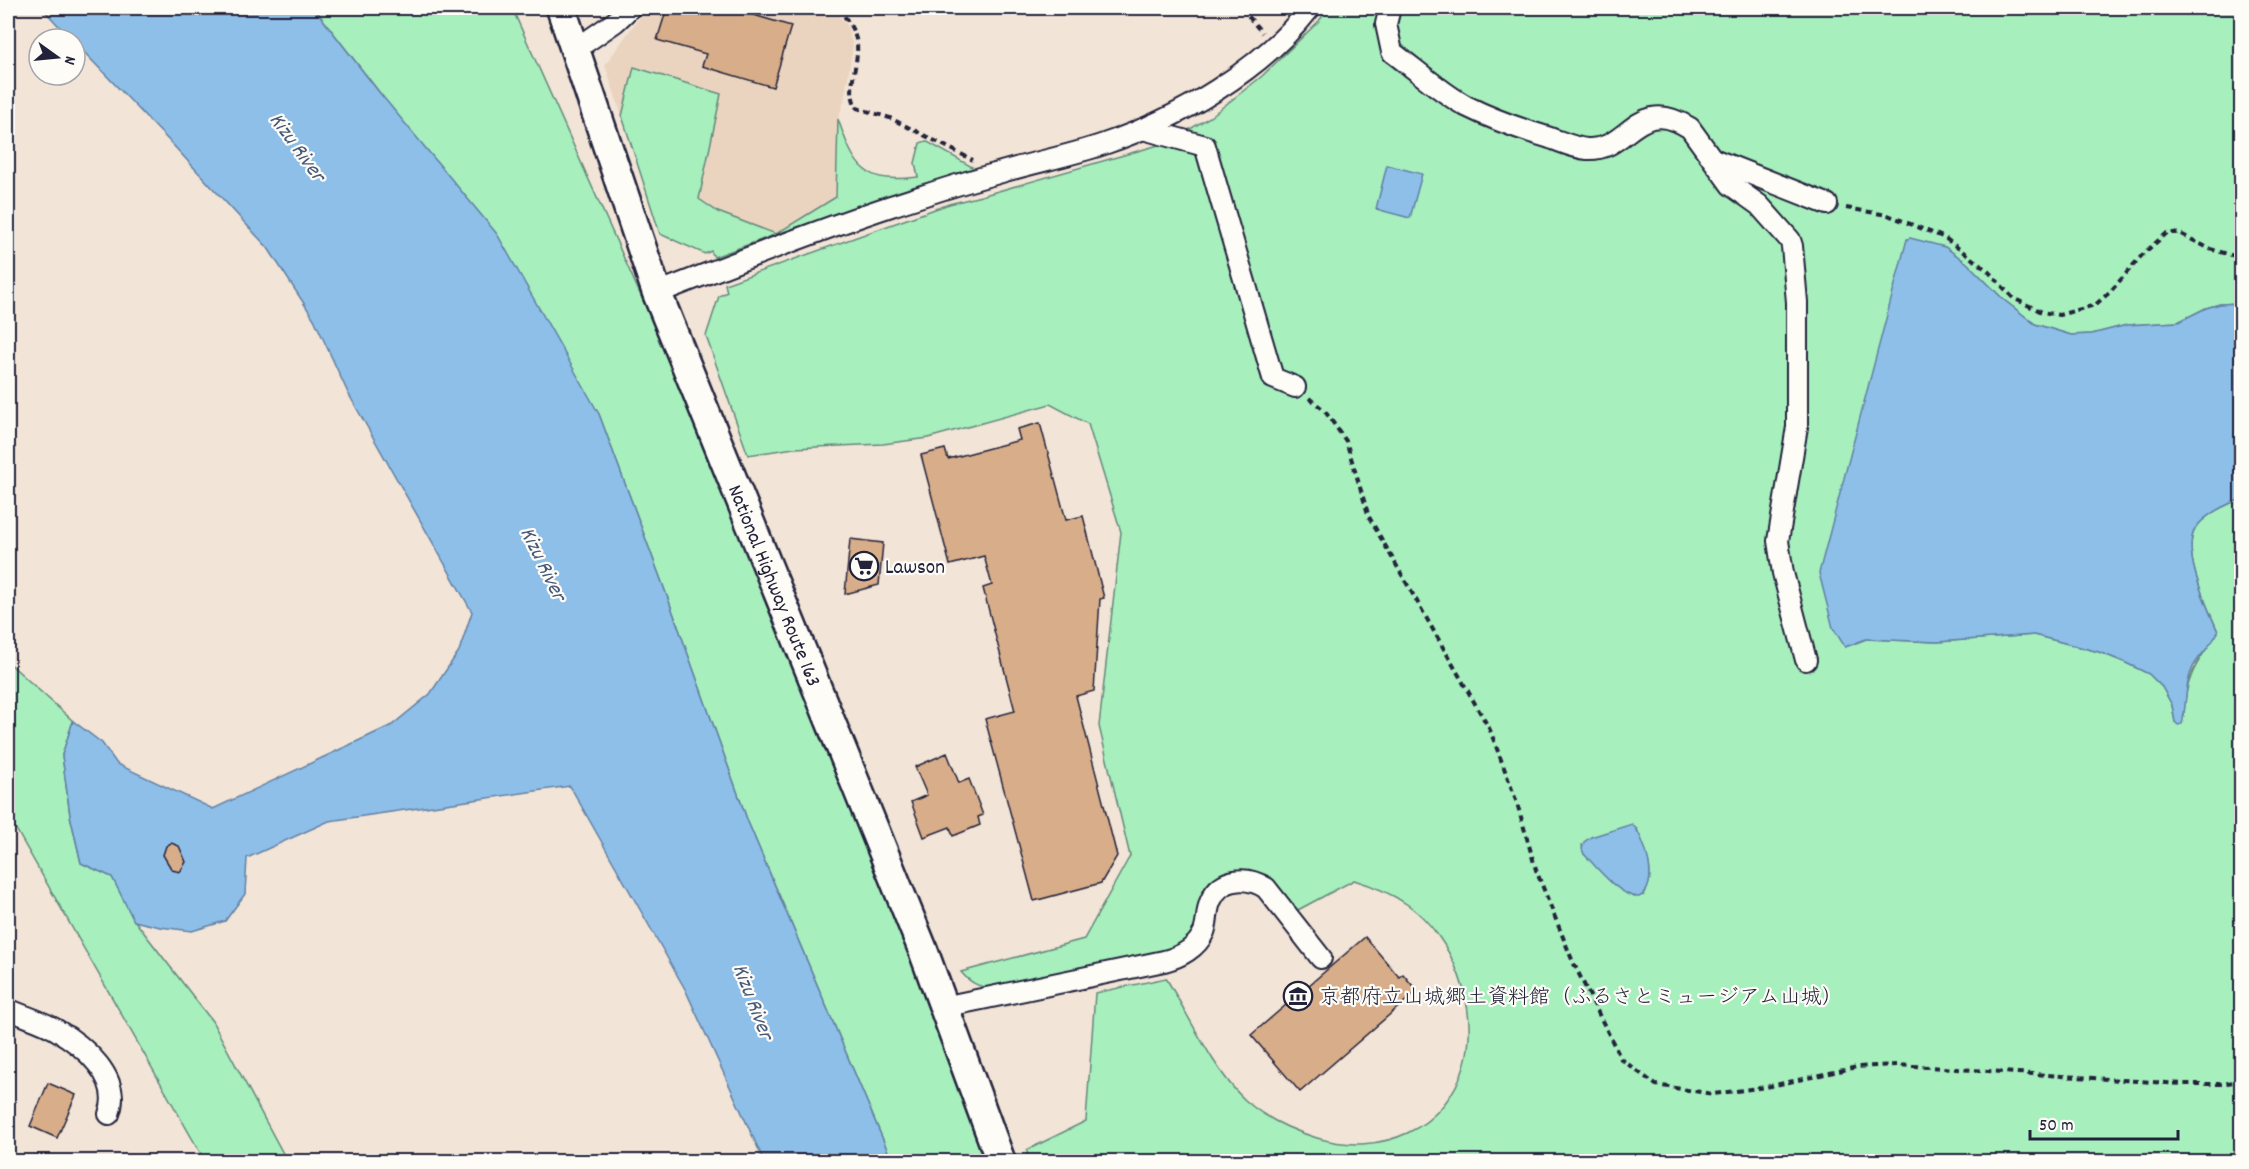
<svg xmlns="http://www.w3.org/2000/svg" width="2249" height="1169" viewBox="0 0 2249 1169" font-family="Dekko,'Klee One',sans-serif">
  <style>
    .built { fill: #ead4bf }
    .green { fill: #a7efbd; stroke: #64887c; stroke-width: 1.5; fill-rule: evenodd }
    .water { fill: #8dbfe9; stroke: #6280a3; stroke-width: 1.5 }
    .building { fill: #d8ad89; stroke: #22223b; stroke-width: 1.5 }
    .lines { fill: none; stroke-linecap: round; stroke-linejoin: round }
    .minor-casing { stroke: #22223b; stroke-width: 24 }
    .highway-casing { stroke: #22223b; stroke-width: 33 }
    .path { stroke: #22223b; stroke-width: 4; stroke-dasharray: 6 4.5; stroke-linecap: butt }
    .minor { stroke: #fdfcf7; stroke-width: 20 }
    .highway { stroke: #fdfcf7; stroke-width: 28 }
    .labels { text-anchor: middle; stroke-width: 4.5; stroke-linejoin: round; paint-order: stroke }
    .poi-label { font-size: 21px; fill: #22223b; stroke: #fdfcf7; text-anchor: start }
    .street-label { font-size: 21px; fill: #22223b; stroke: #fdfcf7 }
    .water-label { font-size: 22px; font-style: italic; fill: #475978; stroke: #fdfcf7 }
  </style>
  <rect width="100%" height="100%" fill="#f2e4d6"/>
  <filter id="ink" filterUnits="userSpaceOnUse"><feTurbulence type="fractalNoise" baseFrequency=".0167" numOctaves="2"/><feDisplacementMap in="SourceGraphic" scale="12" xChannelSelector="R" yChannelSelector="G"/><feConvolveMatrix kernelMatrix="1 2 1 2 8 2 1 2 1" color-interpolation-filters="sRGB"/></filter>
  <g filter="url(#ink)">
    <path class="built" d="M646 8H831L834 10 847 25 853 46 844 101 838 119 836 197 777 234 718 212 699 199 721 94 635 68 622 116 605 65Z"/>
    <g class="green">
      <path d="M314 8H512L683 390 937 1023 987 1161H892L748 822 670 604 599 414 379 92Z"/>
      <path d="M1328 8H1380L1377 34 1385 55 1395 8H2241V303L2220 304 2206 308 2178 322 2127 325 2092 334 2071 335 2035 324 2004 300 1967 263 1945 247 1845 647 1866 639 1937 642 2034 635 2099 652 2124 662 2149 674 2162 687 2172 705 2175 722 2184 716C2184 679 2197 662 2218 632 2208 608 2181 553 2195 529 2205 514 2225 505 2241 499V1161H1028L1027 1150 1086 1121 1095 993 1166 978C1189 1016 1214 1071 1245 1100 1266 1119 1291 1130 1317 1138 1381 1157 1446 1130 1465 1063 1480 1008 1453 937 1408 905 1391 893 1374 886 1354 880L1296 911 1242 873 1192 939 1177 948 998 988C981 988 972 985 961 972L1084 939 1130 856 1099 726 1121 532 1088 424 1050 404 928 438 883 444 794 448 748 455 706 336 719 296 727 292 725 284 949 204 981 196 1169 142 1210 117 1261 77 1319 21ZM1637 829C1645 851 1657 872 1644 895L1634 897 1584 854 1582 845Z"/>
      <path d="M634 67 721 94 699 199 718 212 776 234 836 197 838 119C855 168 863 184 918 177L915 163 920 143 926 141 974 168 777 234 714 257 711 251 705 254 660 234 622 116Z"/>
      <path d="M8 662 73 721 62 755 70 815 81 863 112 877 135 921 212 1021 287 1161H205L8 815Z"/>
    </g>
    <g class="water">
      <path d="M42 8H314L379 92 497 234 599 414 670 604 748 822 892 1161H764L685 989 570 786 329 821 247 858 245 894 225 921 192 931 160 927 134 921 112 877 81 863 70 815 62 755 73 721 102 743 117 764 213 809 392 725 430 694 459 651 472 612 348 393 314 319 268 248 173 145 80 48 75 43V39H71Z"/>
      <path d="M1387 165 1422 174 1410 218 1376 209Z"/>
      <path d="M1910 238 1945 247 1967 263 2004 300 2035 324 2071 335 2092 334 2127 325 2178 322 2206 308 2220 304 2241 303V499C2225 505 2205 514 2195 529 2181 553 2208 608 2218 632 2212 645 2200 654 2193 667 2184 686 2187 705 2182 724L2178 725 2175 722 2172 705 2162 687 2149 674 2124 662 2099 652 2034 635 1937 642 1866 639 1845 647 1833 628 1819 573 1907 239Z"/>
      <path d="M1632 824C1645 837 1661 887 1639 897 1621 898 1596 867 1584 854L1582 849 1584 842 1591 837Z"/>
    </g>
    <g class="building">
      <path d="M667 8H730L791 26 773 87 702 66 706 54 657 40Z"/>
      <path d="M1040 423 1066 520 1083 516 1104 598 1100 599 1094 691 1076 696 1117 856 1101 883 1034 901 985 719 1015 711 983 588 992 585 984 556 950 565 921 455 945 449 948 459 1020 440 1017 429Z"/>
      <path d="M850 539 883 543 879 585 845 594Z"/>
      <path d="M947 753 959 783 969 779 983 815 978 817 980 825 953 836 950 827 924 837 911 802 927 795 915 767Z"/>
      <path d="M171 843 179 846 186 862 180 872 172 870 163 855 166 846Z"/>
      <path d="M1365 937 1399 977 1403 974 1417 991 1300 1092 1251 1035Z"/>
      <path d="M48 1083 76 1095 57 1138 30 1126Z"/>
    </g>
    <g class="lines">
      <g class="minor-casing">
        <g id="minor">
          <path d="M1390 8 1386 24 1392 52C1414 68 1443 94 1466 106 1492 119 1520 129 1547 137 1560 141 1573 148 1587 149 1629 152 1636 94 1690 128L1731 185 1759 205 1790 240 1792 246 1797 302V427L1778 541 1783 573 1806 660"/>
          <path d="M576 49 615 22 630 8"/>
          <path d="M1143 129 1205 146 1273 378 1295 387"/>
          <path d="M1713 159 1827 204"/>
          <path d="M657 293C735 263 812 232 891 206 926 195 960 183 995 174 1031 163 1069 156 1104 144 1178 119 1262 70 1310 8"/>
          <path d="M943 1007 1164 961C1180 957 1197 948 1204 932 1208 922 1206 910 1211 900 1221 877 1247 876 1266 888L1321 958"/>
          <path d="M8 1009C23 1016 41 1021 55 1029 83 1045 123 1078 109 1114"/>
        </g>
      </g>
      <g class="highway-casing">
        <g id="highway">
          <path id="s1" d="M561 8 657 293 923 950 1001 1162"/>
        </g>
      </g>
      <g class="path">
        <path d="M838 8C846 18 855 30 857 44 859 66 845 89 857 108L890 118 973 160"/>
        <path d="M1242 8 1262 33"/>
        <path d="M1846 208 1888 215 1945 238 1988 271 2013 298 2042 312 2059 315 2095 305 2110 292 2143 254 2167 233H2179L2210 249 2242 258"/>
        <path d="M1309 398 1324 410 1346 441 1369 517 1490 730 1517 803 1536 870 1573 962 1621 1059 1656 1085 1713 1094 1766 1087 1857 1067 1898 1065 2182 1084H2220L2242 1081"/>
      </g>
      <use href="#minor" class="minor"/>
      <use href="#highway" class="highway"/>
    </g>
  </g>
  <defs>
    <g id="supermarket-ring" transform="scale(1.5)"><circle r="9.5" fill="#fdfcf7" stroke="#22223b" stroke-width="1.5"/><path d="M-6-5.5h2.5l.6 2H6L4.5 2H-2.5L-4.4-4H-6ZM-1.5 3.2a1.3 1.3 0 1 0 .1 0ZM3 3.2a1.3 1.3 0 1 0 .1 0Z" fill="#22223b"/></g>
    <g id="museum-ring" transform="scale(1.5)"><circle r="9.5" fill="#fdfcf7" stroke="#22223b" stroke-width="1.5"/><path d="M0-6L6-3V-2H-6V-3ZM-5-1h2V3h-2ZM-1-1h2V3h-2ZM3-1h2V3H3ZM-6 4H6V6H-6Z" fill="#22223b"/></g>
  </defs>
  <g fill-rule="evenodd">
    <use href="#supermarket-ring" x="864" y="566"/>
    <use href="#museum-ring" x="1298" y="996"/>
  </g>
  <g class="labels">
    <g class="poi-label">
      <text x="885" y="573">Lawson</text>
      <text x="1319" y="1003">京都府立山城郷土資料館（ふるさとミュージアム山城）</text>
    </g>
    <g class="street-label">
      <text dy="7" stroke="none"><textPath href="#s1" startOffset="616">National Highway Route 163</textPath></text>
    </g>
    <g class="water-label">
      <text transform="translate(299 146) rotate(54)" y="8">Kizu River</text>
      <text transform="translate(545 563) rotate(64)" y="8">Kizu River</text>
      <text transform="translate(755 1001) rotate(69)" y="8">Kizu River</text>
    </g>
  </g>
  <rect width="2249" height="1169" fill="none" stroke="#fdfcf7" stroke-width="30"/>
  <rect x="15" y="15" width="2219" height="1139" fill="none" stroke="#22223b" stroke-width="2" filter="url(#ink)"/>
  <g transform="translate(57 57) rotate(105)"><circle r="28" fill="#fdfcf7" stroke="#a5a5ac" stroke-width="1.5"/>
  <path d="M0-4.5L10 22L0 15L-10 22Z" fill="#22223b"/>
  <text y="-9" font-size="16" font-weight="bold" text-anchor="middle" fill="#22223b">N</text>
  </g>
  <path d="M2030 1130v9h148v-9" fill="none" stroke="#22223b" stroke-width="3"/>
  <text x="2039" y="1130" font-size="18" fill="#22223b" stroke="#fdfcf7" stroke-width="4.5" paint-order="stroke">50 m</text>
</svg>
